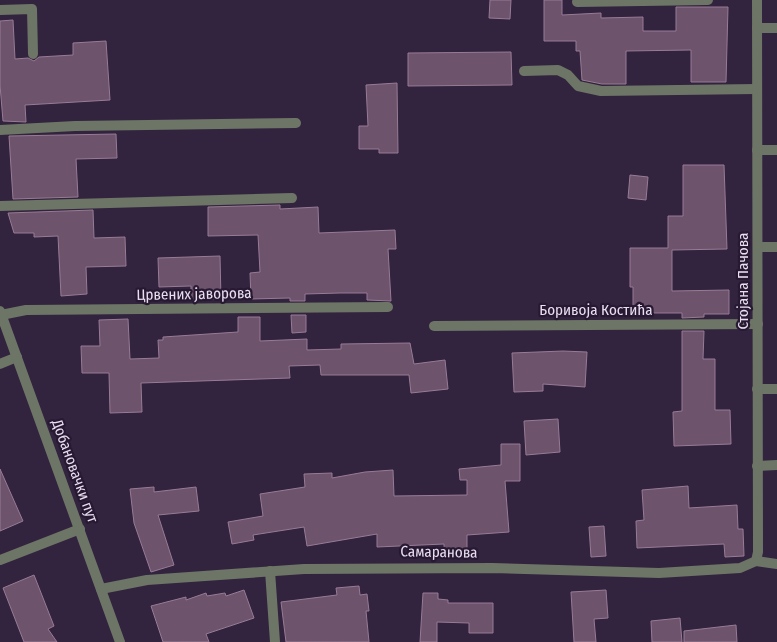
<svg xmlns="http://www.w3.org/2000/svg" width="777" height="642" viewBox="0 0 777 642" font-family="'Fira Sans Condensed',sans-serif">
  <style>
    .building { fill: #6e536c; stroke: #987b95 }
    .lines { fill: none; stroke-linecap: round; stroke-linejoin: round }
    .service { stroke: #6d7566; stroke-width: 10 }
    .minor { stroke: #6d7566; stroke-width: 10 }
    .tertiary { stroke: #6d7566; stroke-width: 10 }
    .labels { text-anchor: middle; stroke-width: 4.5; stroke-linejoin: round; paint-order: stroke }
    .street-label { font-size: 15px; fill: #e9dff1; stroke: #281933 }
  </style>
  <rect width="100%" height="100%" fill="#32233e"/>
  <g class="building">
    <path d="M490 0H511L510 19 489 18Z"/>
    <path d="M544 0H562V15L601 13V18L643 17V31H676V7H728L726 82H691V50L626 51V84H602L582 80 580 51H576V41H544Z"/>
    <path d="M13 20 15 59 28 58 34 61 39 57 73 55V43L106 41 110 100 25 105 26 122 3 121 0 85V21Z"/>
    <path d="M511 52 512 85 408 86V53Z"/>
    <path d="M397 83 398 153H379V149H359V126H368L366 85Z"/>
    <path d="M116 134 117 158 76 159 78 197 13 199 9 136Z"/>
    <path d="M683 165H724L727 249 672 250V291L729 290V314H704V317L682 318V313H633V287H630V248H668V216H683Z"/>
    <path d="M630 175 648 177 646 200 628 198Z"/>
    <path d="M280 205V209L318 207 319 233 395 230 396 249H388L391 301 367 300V293H340L305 294V301H290V298L251 299 250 273 260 272 258 235 208 236V207Z"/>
    <path d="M93 210 94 238 125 237 126 266 86 267 87 294 61 296 58 236 34 237V233H14L8 213Z"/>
    <path d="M220 256 221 299 191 300V286L159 287 158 258Z"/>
    <path d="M291 315H306V332L292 333Z"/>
    <path d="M238 317H260V341L307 339V350L341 349V344L410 343 414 364 445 360 448 389 411 393 409 375H321L320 365 289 366 290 378 141 383 142 412 110 413 109 373H82L81 346H100L99 320 128 319 130 359 159 358 158 340H163V337L238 332Z"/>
    <path d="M682 331H704L703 359H715V410H730L731 444 674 446 673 412 682 411Z"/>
    <path d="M563 351 587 352 585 387 543 384V391L514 392 512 353Z"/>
    <path d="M558 419 560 452 526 455 524 421Z"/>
    <path d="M501 444H520V481H505L509 532 467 535V551H444V544L377 547V534L307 546 304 527 253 535 254 540 232 544 228 522 263 516 260 494 305 487 304 474 332 473V478L365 472 393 470 394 496 467 495V480H460L459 469 501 465Z"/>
    <path d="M0 469 23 521 0 531Z"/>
    <path d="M688 486 689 508 737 505 738 529H743L744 556 725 557 724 544 637 548 636 521 644 520 642 490Z"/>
    <path d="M154 487V492L196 487 199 511 158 515 174 565 151 572 134 523 130 489Z"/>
    <path d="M604 526 606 556 591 557 589 527Z"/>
    <path d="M34 575 54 626 48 629 57 642H24L3 588Z"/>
    <path d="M359 586 360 595 367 594 369 611H366L369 642H286L281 602 337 595 336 588Z"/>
    <path d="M244 590 254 618 206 634 209 642H163L151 606 186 597V600L206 593 207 596 225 593 226 596Z"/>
    <path d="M606 590 608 618 594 619 596 642H574L571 592Z"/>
    <path d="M423 593H438V599L448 600V603H493V633H469V623L437 622V642H420Z"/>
    <path d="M680 618 682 642H652L651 621Z"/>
    <path d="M736 625 737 642H684V631Z"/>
  </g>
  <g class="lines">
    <g class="service">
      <path d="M0 10 32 9 33 54"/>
      <path d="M0 130 75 126 296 123"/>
      <path d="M0 206 292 198"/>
      <path d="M0 364 17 357"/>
    </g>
    <g class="minor">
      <path d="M577 2 708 0"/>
      <path d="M757 28H777"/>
      <path d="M524 71 558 70 568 75 578 86 601 91 756 89"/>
      <path d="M757 150H777"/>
      <path d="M758 247H777"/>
      <path d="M1 315 26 310 388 307"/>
      <path d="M434 326 758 324"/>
      <path d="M757 389H777"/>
      <path d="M757 466 777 465"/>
      <path d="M0 560 80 529"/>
      <path d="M756 561 758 552 757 0"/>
      <path d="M270 571 275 642"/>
      <path d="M101 589 147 580 304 569 492 568 659 573 740 568 756 561 777 564"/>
    </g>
    <path class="tertiary" d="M0 311 120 642"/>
  </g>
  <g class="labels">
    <g class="street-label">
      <text transform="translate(743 281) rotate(-90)" y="5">Стојана Пачова</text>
      <text transform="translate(194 294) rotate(-1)" y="5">Црвених јаворова</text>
      <text x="596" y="315">Боривоја Костића</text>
      <text transform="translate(75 471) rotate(70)" y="5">Добановачки пут</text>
      <text transform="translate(439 552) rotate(1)" y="5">Самаранова</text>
    </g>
  </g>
</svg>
